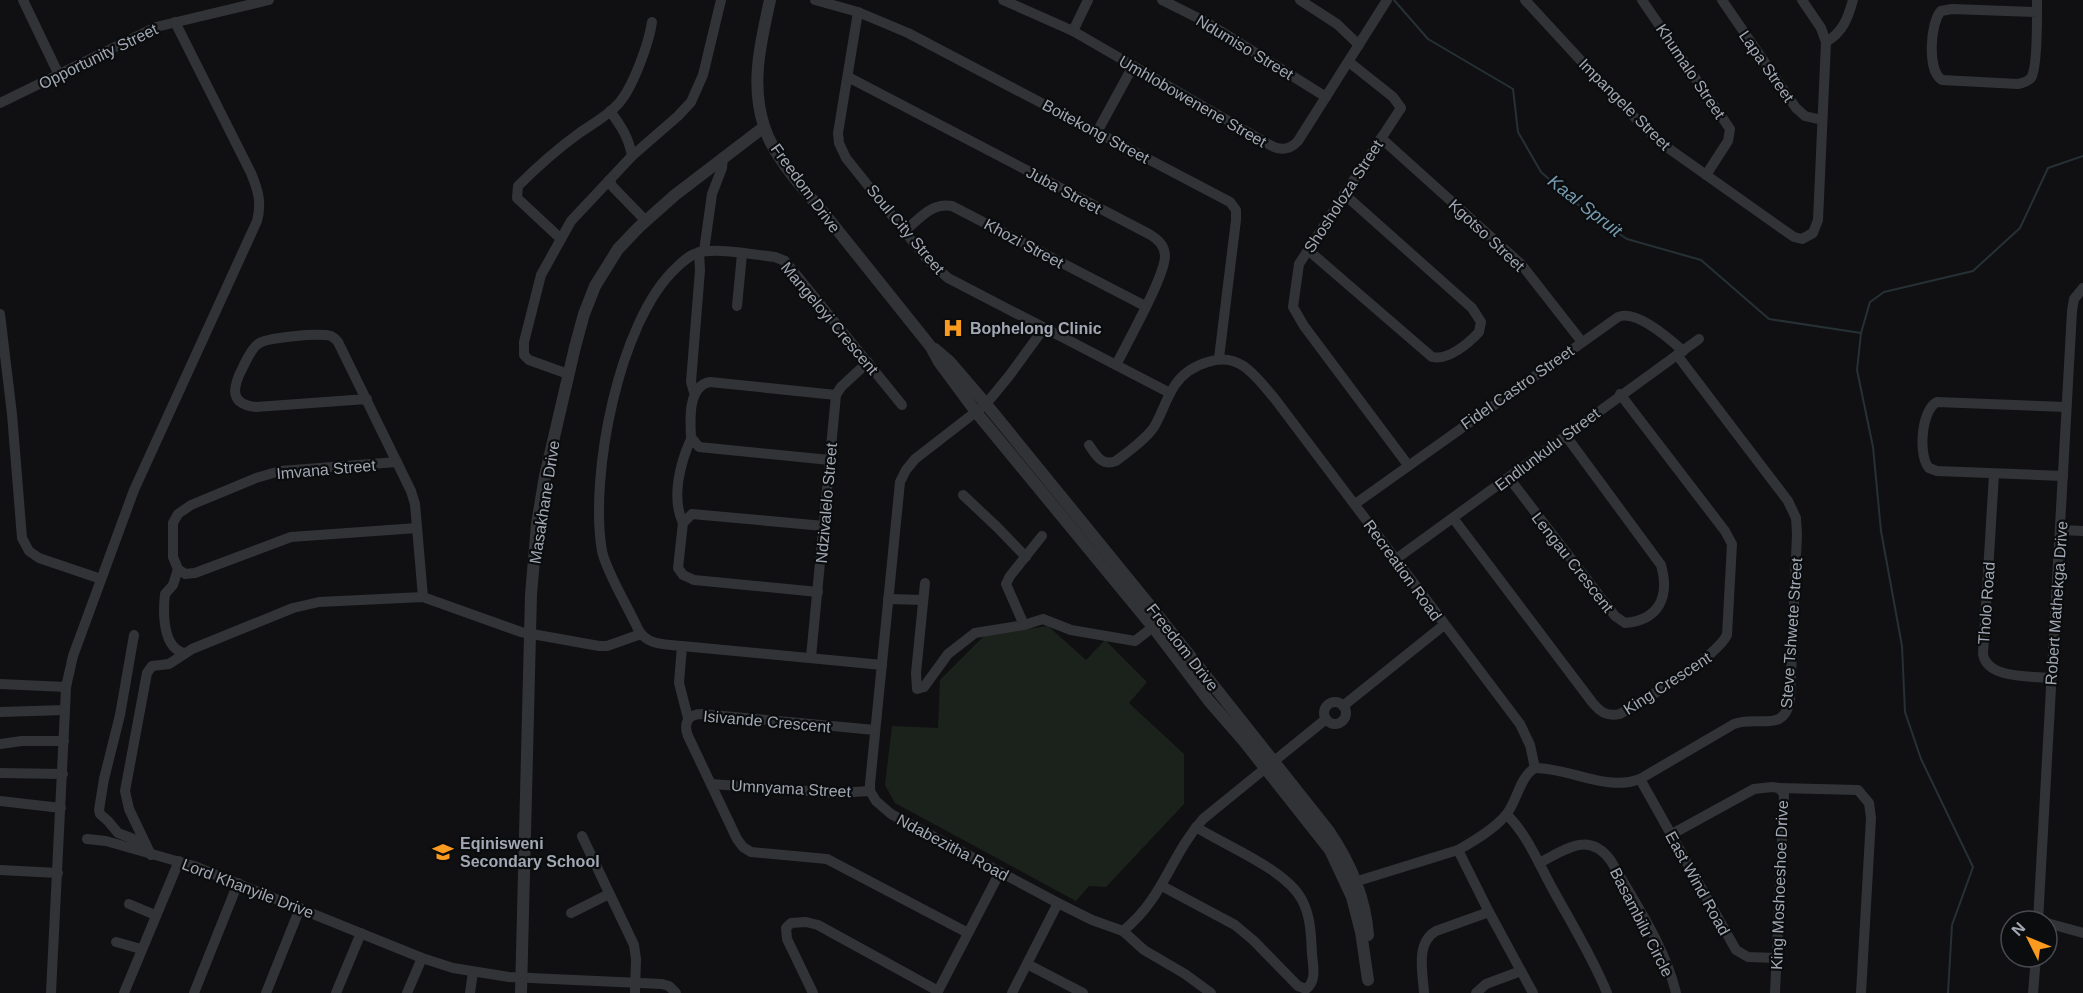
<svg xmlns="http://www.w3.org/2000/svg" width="2083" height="993" viewBox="0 0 2083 993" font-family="Arial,sans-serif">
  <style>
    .green { fill: #1b221b }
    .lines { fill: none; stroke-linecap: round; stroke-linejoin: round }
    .stream { stroke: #263136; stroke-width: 2 }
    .minor { stroke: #313337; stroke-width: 10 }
    .tertiary { stroke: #313337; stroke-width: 12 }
    .labels { text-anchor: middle; stroke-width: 4.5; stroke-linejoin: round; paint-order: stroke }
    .street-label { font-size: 16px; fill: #a1a8b4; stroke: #0b0c0d }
    .poi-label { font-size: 16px; font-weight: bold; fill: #a1a8b4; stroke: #0b0c0d; text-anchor: start }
    .water-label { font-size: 18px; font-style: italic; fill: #759bb1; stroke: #0b0c0d }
  </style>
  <rect width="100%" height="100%" fill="#101012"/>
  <path class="green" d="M1048 626 1086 660 1105 640 1147 682 1129 703 1184 754V804L1106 887 1089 886 1076 901 895 803 885 785 892 726 938 728 940 680 985 635Z"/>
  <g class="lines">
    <g class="stream">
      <path d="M1394 0 1428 39 1513 89 1518 132 1541 172 1590 215 1627 239 1701 260 1769 319 1861 333 1870 302 1884 292 1973 271 2020 228 2048 168 2083 156"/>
      <path d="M1861 333 1857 370 1873 447 1881 531 1902 646 1905 712 1921 759 1973 867 1952 925 1948 993"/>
    </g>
    <g class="minor">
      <path d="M23 0 59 75"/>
      <path d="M815 0 858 12 908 33 1230 202 1236 210V220L1219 358"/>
      <path d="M1003 0 1073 31 1270 145C1280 151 1290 150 1298 141L1387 0"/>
      <path d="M1162 0 1206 22 1326 97"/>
      <path d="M1300 0 1337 24 1359 45"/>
      <path d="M1525 0 1620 103 1661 143 1781 228 1794 237 1802 239 1813 233 1818 220 1826 42C1843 32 1848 18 1853 0"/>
      <path d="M1642 0 1730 129 1728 141 1706 175"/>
      <path d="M1722 0 1796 108 1805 116 1822 120"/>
      <path d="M1802 0 1821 28 1826 42"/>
      <path d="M858 12 838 133 839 143 846 158 926 258 948 278 1170 393"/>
      <path d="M2037 12 1952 9 1941 11C1930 23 1927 71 1942 80L2018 84C2023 83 2027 82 2031 78 2038 68 2037 15 2037 0"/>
      <path d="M1073 31 1088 0"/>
      <path d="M1349 62 1393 97 1401 108 1299 264 1293 307 1304 326 1408 465"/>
      <path d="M848 77 1149 234C1158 239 1165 246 1165 256 1165 276 1127 343 1116 365"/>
      <path d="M0 103 156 27 269 0"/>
      <path d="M610 111C621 126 629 138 632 156"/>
      <path d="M1097 132 1133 66"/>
      <path d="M1381 138 1521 264 1582 342"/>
      <path d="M609 180 613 187 645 220"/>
      <path d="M906 230C919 219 932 202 952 206L1145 306"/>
      <path d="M561 239 517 198 518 186C537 167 556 150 578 134 592 124 608 116 619 103 633 87 649 43 652 22"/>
      <path d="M1308 250 1432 357C1448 361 1469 343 1479 332L1481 322 1472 308 1344 194"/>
      <path d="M704 251 712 194 722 168 723 157"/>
      <path d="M737 306 742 254"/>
      <path d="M0 314 12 414 22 538 29 551 39 558 101 579"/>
      <path d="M1044 328 1009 376 986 404 915 459 906 470 900 482 870 784V791L876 801 891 814 1058 903 1092 920 1123 931 1144 950 1185 974 1211 993"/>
      <path d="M568 374 529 360 524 355V342L541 275 571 221 632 156 678 116 691 102 703 75 721 0"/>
      <path d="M694 392 691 382 700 270 699 252"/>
      <path d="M367 399 256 407C228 404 233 386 243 367 247 359 251 349 258 344 267 337 320 333 331 336 335 338 336 339 338 342L411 491 415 504 423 597"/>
      <path d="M1089 445C1096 455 1102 467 1116 461 1129 451 1145 440 1154 427 1162 414 1166 398 1175 385 1183 373 1194 366 1208 362 1240 351 1256 377 1275 399L1520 724 1530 745 1535 768"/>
      <path d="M830 460 699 447 691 437C690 419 688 386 710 382L836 395"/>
      <path d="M1994 474 1983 654C1987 679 2030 676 2051 678"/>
      <path d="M2063 476 1937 471 1929 468C1918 456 1921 410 1937 402L2066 407"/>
      <path d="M1509 478 1615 616 1625 623C1659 620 1670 597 1661 565L1566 436"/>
      <path d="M963 495 997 527 1026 557"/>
      <path d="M1355 504 1618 317C1636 309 1670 339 1683 351"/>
      <path d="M1453 518 1592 702C1600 712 1607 717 1620 714 1646 699 1714 659 1727 635L1732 544 1725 531 1620 394"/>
      <path d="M683 523C671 498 680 463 691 439"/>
      <path d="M2061 530 2083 531"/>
      <path d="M1396 559 1699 339"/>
      <path d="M178 569 173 557V523L178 514 191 505 256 478 280 471 397 462"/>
      <path d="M178 569 185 574 195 573 291 537 417 528"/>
      <path d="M178 569 173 585 165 594C163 611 162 649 185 653"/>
      <path d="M925 583 916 673 917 689 924 687 948 654 975 633 1024 625 1043 619 1071 630 1135 641 1153 627"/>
      <path d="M818 592 694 580 683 575 678 568 683 523 692 514 824 526"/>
      <path d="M888 599 923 600"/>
      <path d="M1024 625 1006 584 1010 576 1042 536"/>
      <path d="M134 635 120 715 104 779 99 810 100 814 108 821 118 833 144 843"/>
      <path d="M682 646 679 683 688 718"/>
      <path d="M811 657 836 395 841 387 868 362"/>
      <path d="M882 665 682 646C666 644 647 646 638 629 629 609 606 571 602 551 589 476 619 321 676 268 682 262 689 255 698 253 714 247 756 255 775 257L785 261 902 405"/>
      <path d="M0 684 66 687"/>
      <circle cx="1335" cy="713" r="11"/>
      <path d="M1343 706 1444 625"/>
      <path d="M0 712 65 710"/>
      <path d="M875 730 702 714C688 714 683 723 688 736L737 839 743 847 751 852 827 859 968 933"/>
      <path d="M0 744 22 741H64"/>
      <path d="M1535 768C1570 768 1606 792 1640 779L1734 724C1758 715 1785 734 1790 699L1797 534 1796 518 1788 501 1677 355"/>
      <path d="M0 773 63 774"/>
      <path d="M1640 779 1736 950 1748 957 1776 958"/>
      <path d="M711 784 837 793 870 791"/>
      <path d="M1779 788 1858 790 1869 803 1871 818 1861 993"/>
      <path d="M0 801 61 808"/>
      <path d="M1507 815C1526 833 1538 862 1551 886 1570 921 1592 956 1607 993"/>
      <path d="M1672 834 1754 789 1772 787 1779 788 1784 794 1775 993"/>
      <path d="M582 836 634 945 636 959 635 993"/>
      <path d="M87 839 106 841 194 866 422 958 453 968 509 977 662 984 669 986 676 993"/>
      <path d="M1458 850 1489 912 1533 993"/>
      <path d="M151 855 129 809 125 791 147 673 152 666 169 664 192 649 293 608 319 602 423 597 521 632 599 646H607L641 634"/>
      <path d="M1539 863C1565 850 1589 830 1611 861 1635 903 1665 946 1676 993"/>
      <path d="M0 870 58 873"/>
      <path d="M1348 884 1458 850C1474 841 1493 830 1505 816 1517 803 1519 777 1535 768"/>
      <path d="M1162 886 1235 925 1253 940 1298 986 1306 989C1317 981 1313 966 1312 954 1311 936 1311 917 1302 900 1287 870 1226 846 1196 827"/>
      <path d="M129 904 155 915"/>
      <path d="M571 913 609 894"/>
      <path d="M2038 921 2072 311 2074 299 2083 288"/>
      <path d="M2047 923 2083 933"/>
      <path d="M1123 931C1164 898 1170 856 1203 819L1326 719"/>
      <path d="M116 942 141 949"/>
      <path d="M1027 964 1083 993"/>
      <path d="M51 993 65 710 66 687 73 656 134 490 257 221C262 203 258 190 251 173L175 22"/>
      <path d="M124 993 179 861"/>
      <path d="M194 993 238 883"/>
      <path d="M266 993 300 908"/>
      <path d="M336 993 361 933"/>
      <path d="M407 993 422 958"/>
      <path d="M470 993 473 972"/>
      <path d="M813 993 787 939 786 928 791 923 806 922 818 925 938 991"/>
      <path d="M937 993 1000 872"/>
      <path d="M1012 993 1058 903"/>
      <path d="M1424 993C1423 973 1415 943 1436 931L1489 912"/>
      <path d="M1476 993 1486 984 1521 971"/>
      <path d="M2033 993 2036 957"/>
    </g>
    <g class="tertiary">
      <path d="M770 0C761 42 750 83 764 126 773 156 803 188 823 212 859 257 895 302 931 347L939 362 976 412 1153 627 1209 701 1243 740 1330 850 1352 897 1361 932 1368 980"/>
      <path d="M935 349 949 361 986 404 1160 618 1328 830C1350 862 1365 896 1368 935"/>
      <path d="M521 993 531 595 537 524 545 476 575 347 584 314 595 286 618 249 639 227 675 195 764 127"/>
    </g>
  </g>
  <defs>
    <g id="hospital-bare" transform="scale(1.62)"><path d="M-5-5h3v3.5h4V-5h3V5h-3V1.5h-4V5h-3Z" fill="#fa9b20" stroke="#0b0c0d" stroke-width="2.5" paint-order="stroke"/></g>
    <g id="school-bare" transform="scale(1.62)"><path d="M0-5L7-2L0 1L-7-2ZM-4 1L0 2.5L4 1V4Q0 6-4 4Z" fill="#fa9b20" stroke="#0b0c0d" stroke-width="2.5" paint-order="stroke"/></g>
  </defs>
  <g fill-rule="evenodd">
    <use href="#hospital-bare" x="953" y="328"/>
    <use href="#school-bare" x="443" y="852"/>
  </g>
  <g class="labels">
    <g class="street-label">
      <text transform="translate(1245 47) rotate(31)" y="6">Ndumiso Street</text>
      <text transform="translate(98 56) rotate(-26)" y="6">Opportunity Street</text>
      <text transform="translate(1767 66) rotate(55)" y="6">Lapa Street</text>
      <text transform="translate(1691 71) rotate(56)" y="6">Khumalo Street</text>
      <text transform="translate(1193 101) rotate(30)" y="6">Umhlobowenene Street</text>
      <text transform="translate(1625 104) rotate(45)" y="6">Impangele Street</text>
      <text transform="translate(1096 131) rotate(28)" y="6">Boitekong Street</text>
      <text transform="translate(806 188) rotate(54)" y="6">Freedom Drive</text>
      <text transform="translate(1064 190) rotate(28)" y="6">Juba Street</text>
      <text transform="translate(1343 196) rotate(-57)" y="6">Shosholoza Street</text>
      <text transform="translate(906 229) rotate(50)" y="6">Soul City Street</text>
      <text transform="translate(1487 235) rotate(43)" y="6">Kgotso Street</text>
      <text transform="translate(1024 243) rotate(28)" y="6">Khozi Street</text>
      <text transform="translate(830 318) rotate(50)" y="6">Mangeloyi Crescent</text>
      <text transform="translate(1517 387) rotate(-35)" y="6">Fidel Castro Street</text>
      <text transform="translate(1547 449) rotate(-37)" y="6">Endlunkulu Street</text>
      <text transform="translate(326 469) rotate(-5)" y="6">Imvana Street</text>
      <text transform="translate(544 502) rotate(-81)" y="6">Masakhane Drive</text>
      <text transform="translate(826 503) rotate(-85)" y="6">Ndzivalelo Street</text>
      <text transform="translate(1573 562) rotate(52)" y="6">Lengau Crescent</text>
      <text transform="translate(1403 570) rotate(54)" y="6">Recreation Road</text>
      <text transform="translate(1986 603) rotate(-86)" y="6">Tholo Road</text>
      <text transform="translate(2056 603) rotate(-86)" y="6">Robert Mathekga Drive</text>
      <text transform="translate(1791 633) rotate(-86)" y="6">Steve Tshwete Street</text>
      <text transform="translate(1183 647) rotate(52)" y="6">Freedom Drive</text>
      <text transform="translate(1667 683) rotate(-33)" y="6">King Crescent</text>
      <text transform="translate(767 721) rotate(5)" y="6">Isivande Crescent</text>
      <text transform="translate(791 788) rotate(3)" y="6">Umnyama Street</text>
      <text transform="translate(953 847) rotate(28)" y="6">Ndabezitha Road</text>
      <text transform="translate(1698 883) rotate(61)" y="6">East Wind Road</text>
      <text transform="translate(1779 885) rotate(-88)" y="6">King Moshoeshoe Drive</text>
      <text transform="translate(248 888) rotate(21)" y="6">Lord Khanyile Drive</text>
      <text transform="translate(1642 922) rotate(63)" y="6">Basambilu Circle</text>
    </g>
    <g class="poi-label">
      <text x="970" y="334">Bophelong Clinic</text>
      <text x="460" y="849">Eqinisweni<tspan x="460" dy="18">Secondary School</tspan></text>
    </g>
    <g class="water-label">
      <text transform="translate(1585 206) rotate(38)" y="6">Kaal Spruit</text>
    </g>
  </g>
  <g transform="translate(2029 939) rotate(313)"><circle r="28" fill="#0b0c0d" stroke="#474a50" stroke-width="1.5"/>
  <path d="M0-4.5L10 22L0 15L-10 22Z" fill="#fa9b20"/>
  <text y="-9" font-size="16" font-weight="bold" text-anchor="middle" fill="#a1a8b4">N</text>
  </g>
</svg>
